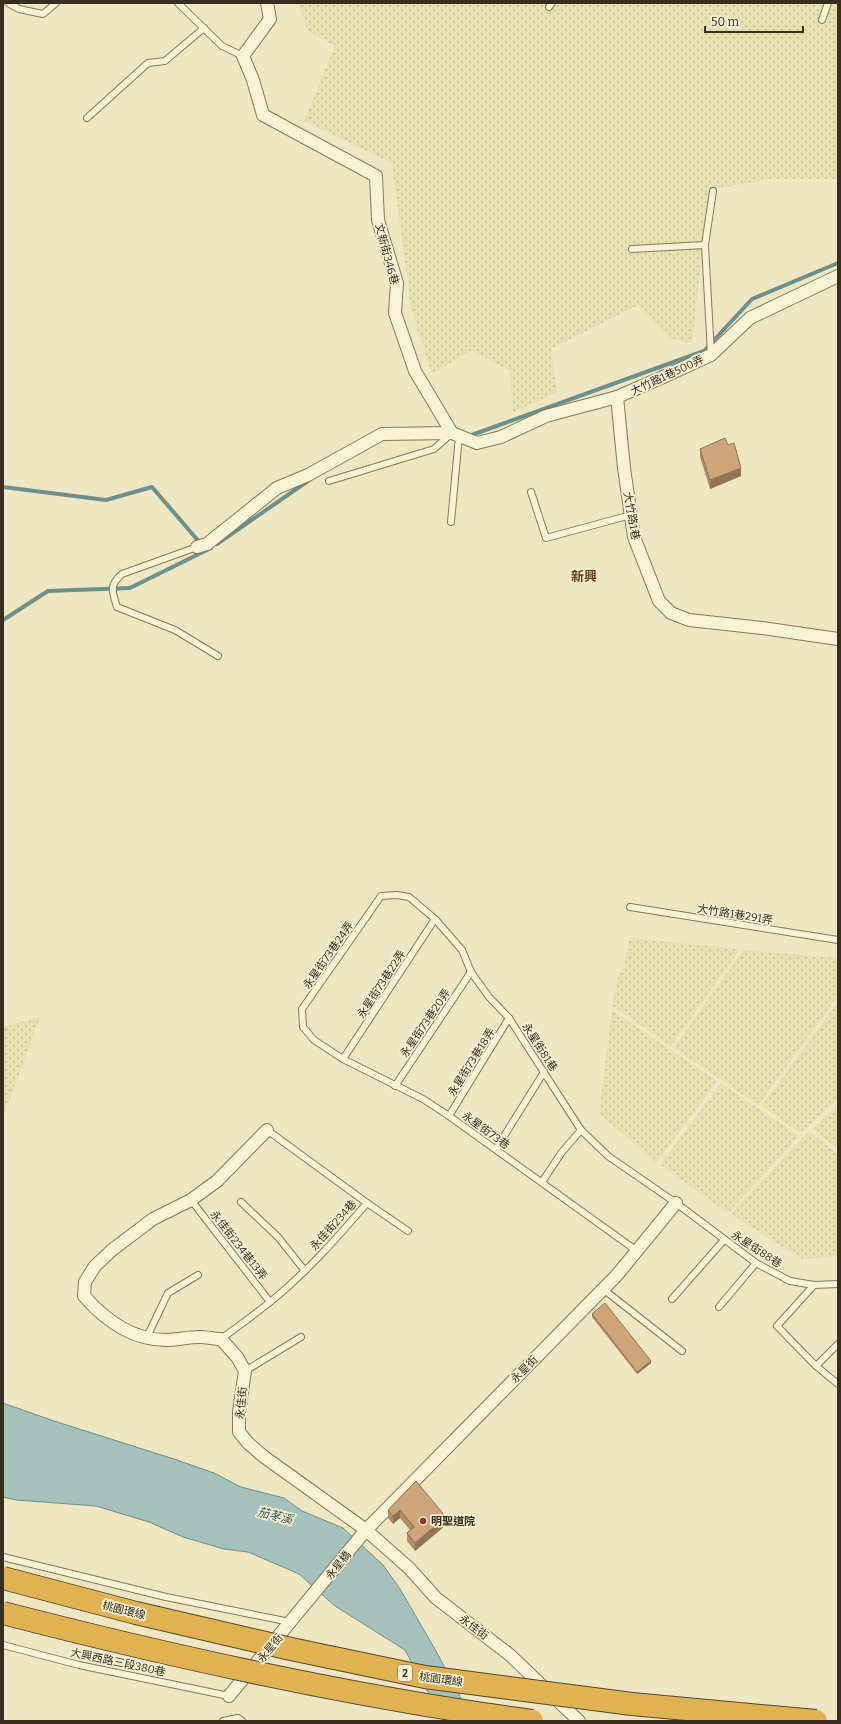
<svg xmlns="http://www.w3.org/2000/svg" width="841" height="1724" viewBox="0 0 841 1724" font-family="Bitter,'Noto Sans TC',serif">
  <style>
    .farmland { fill: url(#farmland-dots) }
    .water { fill: #a5c1bc; stroke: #6c908b }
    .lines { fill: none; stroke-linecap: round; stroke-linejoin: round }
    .stream { stroke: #6c908b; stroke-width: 4 }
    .service-casing { stroke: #897859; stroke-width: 8 }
    .minor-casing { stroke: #897859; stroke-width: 14 }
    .service { stroke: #f9f3d6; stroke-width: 6 }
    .minor { stroke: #f9f3d6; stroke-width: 12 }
    .motorway-bridge-casing { stroke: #57452e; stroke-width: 24; stroke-linecap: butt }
    .motorway-bridge { stroke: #dfb252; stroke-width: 22 }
    .wall { fill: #b08e67 }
    .shaded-wall { fill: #907454 }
    .building { fill: #cda578; stroke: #907454 }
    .poi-dot { fill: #993528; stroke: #f6f0d2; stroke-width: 1.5 }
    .labels { text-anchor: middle; stroke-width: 3.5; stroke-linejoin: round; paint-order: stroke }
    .shield { fill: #f6f0d2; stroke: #716854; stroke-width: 1 }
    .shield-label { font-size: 10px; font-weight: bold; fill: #382e1e }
    .street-label { font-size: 11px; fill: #382e1e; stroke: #f6f0d2 }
    .poi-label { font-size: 11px; font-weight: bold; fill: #382e1e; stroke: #f6f0d2; text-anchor: start }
    .water-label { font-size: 12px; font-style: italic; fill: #2d5658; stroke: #f6f0d2 }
    .quarter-label { font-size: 13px; font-weight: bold; fill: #66341c; stroke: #f6f0d2 }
  </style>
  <defs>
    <pattern id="farmland-dots" width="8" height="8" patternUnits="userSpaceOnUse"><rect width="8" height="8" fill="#e4e2b0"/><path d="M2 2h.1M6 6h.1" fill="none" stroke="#c4c297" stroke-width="1.8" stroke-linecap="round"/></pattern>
  </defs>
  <rect width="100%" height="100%" fill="#efe7c2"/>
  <g class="farmland">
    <path d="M298 3H838V179H771L709 190 692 343 670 338 638 305 551 349 557 392 513 413 510 371 472 350 432 374 411 308 392 163 304 121 335 46 308 31Z"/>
    <path d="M630 938 740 949 671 1046 612 1006 619 973 624 966Z"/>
    <path d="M743 950 838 958V996L758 1105 674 1048Z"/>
    <path d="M838 1002V1099L800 1133 762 1106Z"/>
    <path d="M612 1010 717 1081 656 1163 599 1113Z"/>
    <path d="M40 1017 3 1118V1027Z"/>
    <path d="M721 1083 799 1136 728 1213 660 1165Z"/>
    <path d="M838 1105V1149L813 1129Z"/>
    <path d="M809 1131 838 1154V1256L802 1259 731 1214Z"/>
  </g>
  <path class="water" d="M3 1403 54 1421 174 1459 214 1473 241 1487 284 1498 302 1511 343 1528 383 1565 400 1589 436 1651 473 1721H444L405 1650 335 1606 299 1574 248 1552 224 1549 183 1537 149 1522 96 1506 16 1500 3 1497Z"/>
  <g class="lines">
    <g class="stream">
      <path d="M469 436 704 351 752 299 838 263"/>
      <path d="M3 487 106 500 152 487 201 544"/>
      <path d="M217 544 308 481"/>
      <path d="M3 620 48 591 130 588 211 548"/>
    </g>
    <g class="service-casing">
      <g id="service">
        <path d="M8 3 19 9 43 14 56 3"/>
        <path d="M178 3 222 46 243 56"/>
        <path d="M549 7 552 3"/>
        <path d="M822 20 828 3"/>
        <path d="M87 118 148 63 165 61 204 28"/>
        <path d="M632 249 705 245"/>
        <path d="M711 354 705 245 713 191"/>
        <path d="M329 481 434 449 451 434"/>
        <path d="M531 492 546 538 631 515"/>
        <path d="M451 522 459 436"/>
        <path d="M197 547 122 574C109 585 112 592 117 607L175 630 218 656"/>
        <path d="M630 907 838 940"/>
        <path d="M343 1059 435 919"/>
        <path d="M395 1086 471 972"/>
        <path d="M449 1116 509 1018"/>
        <path d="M496 1149 544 1072"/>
        <path d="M542 1182 562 1152 581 1130"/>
        <path d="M191 1200 270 1302"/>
        <path d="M241 1202 278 1237 305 1271"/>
        <path d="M367 1203 408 1231"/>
        <path d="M637 1251 449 1116 423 1099 343 1059 314 1040 303 1027 302 1009 381 896 397 895 409 897 435 919 462 950 471 972 489 997 509 1018 581 1130 608 1156 676 1203 756 1263 790 1281 814 1285 838 1284"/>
        <path d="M814 1285 777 1326 816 1366 838 1384"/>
        <path d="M603 1289 682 1351"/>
        <path d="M672 1299 724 1240"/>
        <path d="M719 1307 756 1263"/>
        <path d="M146 1339 168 1293 198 1275"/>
        <path d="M221 1339C237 1327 254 1315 270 1302 306 1273 337 1238 367 1203L267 1130"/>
        <path d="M816 1366 838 1344"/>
        <path d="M245 1371 301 1337"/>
        <path d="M3 1557 166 1597 290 1622"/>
        <path d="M3 1645 79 1665 229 1696"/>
        <path d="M223 1721 238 1718 242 1721"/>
      </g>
    </g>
    <g class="minor-casing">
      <g id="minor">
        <path d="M267 3 270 19 243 56 253 80 263 115 376 176 378 220 397 283 395 313 415 371 452 433 477 443 501 437 546 416 617 397 663 377 711 355 750 318 838 276"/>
        <path d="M617 397 624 468 634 537 659 601 671 613 689 620 762 628 838 639"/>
        <path d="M197 547 207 544 277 488 308 475 382 434 452 433"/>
        <path d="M267 1130 217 1181 191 1200 153 1219 112 1250 95 1266 85 1282 84 1296C105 1320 133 1340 166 1340 177 1340 188 1337 199 1337 207 1337 214 1339 221 1339L237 1357 245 1371 239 1412V1432L248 1443 263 1456 366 1530 409 1568 436 1598 510 1655 579 1721"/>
        <path d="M229 1696 366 1530 617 1275 676 1203"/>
      </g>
    </g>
    <use href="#service" class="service"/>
    <use href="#minor" class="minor"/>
    <g class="motorway-bridge-casing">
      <g id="motorway-bridge">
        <path d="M3 1578 136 1613 291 1649 425 1677 632 1704 816 1721"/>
        <path d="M3 1613C177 1658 354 1697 532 1721"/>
      </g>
    </g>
    <use href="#motorway-bridge" class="motorway-bridge"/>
  </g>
  <g class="wall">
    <path d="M728 445 741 476 710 489 700 457V449Z"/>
    <path d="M592 1314 651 1363 637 1374 592 1317Z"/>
    <path d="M416 1481 446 1525 415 1551 407 1541V1533L410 1530 400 1518 393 1524 388 1518V1510Z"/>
  </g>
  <g class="shaded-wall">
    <path d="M741 468V476L710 489V480Z"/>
    <path d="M651 1361V1363L637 1374V1372Z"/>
    <path d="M400 1510V1518L393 1524V1516Z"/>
    <path d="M446 1517V1525L415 1551V1543Z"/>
  </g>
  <g class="building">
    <path d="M725 438 728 445 734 443 741 468 710 480 700 449Z"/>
    <path d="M605 1303 651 1361 637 1372 592 1314Z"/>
    <path d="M416 1481 446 1517 415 1543 407 1533 414 1527 400 1510 393 1516 388 1510Z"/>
  </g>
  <circle class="poi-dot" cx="423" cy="1521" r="4"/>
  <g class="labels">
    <rect class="shield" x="398" y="1665" width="14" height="16" rx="3"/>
    <g class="shield-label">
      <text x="405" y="1677">2</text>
    </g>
    <g class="street-label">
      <text transform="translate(387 254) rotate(75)" y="4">文新街346巷</text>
      <text transform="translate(667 375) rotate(-25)" y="4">大竹路1巷500弄</text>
      <text transform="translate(632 516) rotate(80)" y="4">大竹路1巷</text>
      <text transform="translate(735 914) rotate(9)" y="4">大竹路1巷291弄</text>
      <text transform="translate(328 955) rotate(-55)" y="4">永星街73巷24弄</text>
      <text transform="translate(381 984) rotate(-57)" y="4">永星街73巷22弄</text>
      <text transform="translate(425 1023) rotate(-56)" y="4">永星街73巷20弄</text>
      <text transform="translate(540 1047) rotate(57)" y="4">永星街81巷</text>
      <text transform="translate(471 1062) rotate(-58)" y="4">永星街73巷18弄</text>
      <text transform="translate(486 1130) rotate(36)" y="4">永星街73巷</text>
      <text transform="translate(333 1225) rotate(-48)" y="4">永佳街234巷</text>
      <text transform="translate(239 1245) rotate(52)" y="4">永佳街234巷13弄</text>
      <text transform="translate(757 1249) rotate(33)" y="4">永星街88巷</text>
      <text transform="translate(524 1369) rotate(-45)" y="4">永星街</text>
      <text transform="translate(241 1403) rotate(-84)" y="4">永佳街</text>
      <text transform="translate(338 1565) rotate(-51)" y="4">永星橋</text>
      <text transform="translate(124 1610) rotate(14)" y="4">桃園環線</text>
      <text transform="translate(474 1627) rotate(37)" y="4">永佳街</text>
      <text transform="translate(270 1648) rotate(-50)" y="4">永星街</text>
      <text transform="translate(118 1662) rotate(12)" y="4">大興西路三段380巷</text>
      <text transform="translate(441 1679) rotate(8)" y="4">桃園環線</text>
    </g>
    <g class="poi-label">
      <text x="431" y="1525">明聖道院</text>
    </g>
    <g class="water-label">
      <text transform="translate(275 1516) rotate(14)" y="4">茄苳溪</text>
    </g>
    <g class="quarter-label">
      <text x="584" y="581">新興</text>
    </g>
  </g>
  <rect width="841" height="1724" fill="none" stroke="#382e1e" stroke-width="8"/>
  <path d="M705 26v6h98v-6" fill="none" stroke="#382e1e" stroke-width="2"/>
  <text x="711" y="26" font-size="12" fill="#382e1e" stroke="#f6f0d2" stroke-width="3" paint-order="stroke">50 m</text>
</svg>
